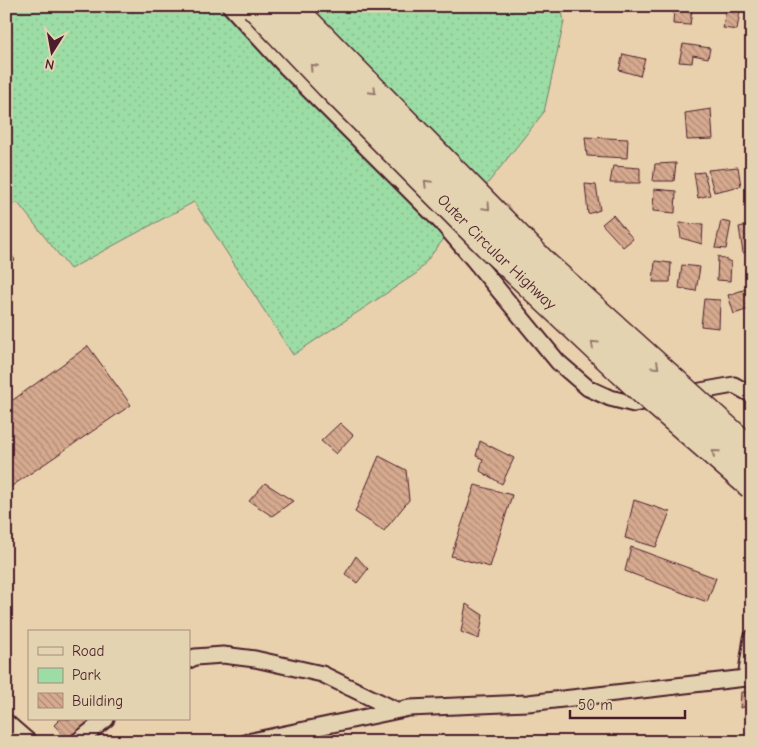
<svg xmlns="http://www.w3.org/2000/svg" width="758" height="748" viewBox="0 0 758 748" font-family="'Comic Neue',sans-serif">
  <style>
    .green { fill: url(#green-dots); stroke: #737e68 }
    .building { fill: url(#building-back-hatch); stroke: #4a1f2b }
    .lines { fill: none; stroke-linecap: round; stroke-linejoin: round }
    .street-casing { stroke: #4a1f2b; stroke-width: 19 }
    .street { stroke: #e4d3b0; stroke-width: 15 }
    .highway-bridge-casing { stroke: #4a1f2b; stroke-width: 31; stroke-linecap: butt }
    .highway-bridge { stroke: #e4d3b0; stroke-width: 28 }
    .oneway { stroke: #97796e }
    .labels { text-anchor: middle; stroke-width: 5; stroke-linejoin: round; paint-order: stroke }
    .street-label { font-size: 16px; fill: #4a1f2b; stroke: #e4d3b0 }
  </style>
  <defs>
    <pattern id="green-dots" width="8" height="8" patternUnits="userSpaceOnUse" patternTransform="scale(1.25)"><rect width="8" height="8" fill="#9cdca5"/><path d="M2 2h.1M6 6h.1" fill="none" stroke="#88bc8e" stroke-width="1.8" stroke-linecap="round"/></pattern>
    <pattern id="building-back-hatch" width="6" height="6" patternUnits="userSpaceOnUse" patternTransform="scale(1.25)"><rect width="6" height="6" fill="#d6aa8f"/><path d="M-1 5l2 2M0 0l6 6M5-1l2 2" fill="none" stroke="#b08a75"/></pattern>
  </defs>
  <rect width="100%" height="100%" fill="#ead1ae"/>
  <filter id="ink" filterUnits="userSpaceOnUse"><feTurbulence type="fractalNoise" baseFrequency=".02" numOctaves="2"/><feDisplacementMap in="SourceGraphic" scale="10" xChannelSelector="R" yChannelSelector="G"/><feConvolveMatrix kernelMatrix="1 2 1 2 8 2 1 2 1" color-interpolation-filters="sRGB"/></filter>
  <g filter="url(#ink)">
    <path class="green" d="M6 6H561L564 22 544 112 417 273 293 355 194 202 70 269 18 203 6 206Z"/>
    <g class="building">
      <path d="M674 7 692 10 690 25 673 24Z"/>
      <path d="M726 9 740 11 737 30 723 28Z"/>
      <path d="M683 44 710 48 708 58 693 55 692 63 679 62Z"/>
      <path d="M623 54 645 59 640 76 619 70Z"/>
      <path d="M711 109 713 139 687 140 685 113Z"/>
      <path d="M585 137 628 139 627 158 587 156Z"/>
      <path d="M676 163 674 181H653L655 164Z"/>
      <path d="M613 166 640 168V183H610Z"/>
      <path d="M738 167 741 186 714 192 708 170Z"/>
      <path d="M704 172 710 195 698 198 694 173Z"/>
      <path d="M585 184 596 185 600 210 588 214Z"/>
      <path d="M654 189 676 191 675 213 653 211Z"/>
      <path d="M613 215 633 239 623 247 602 224Z"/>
      <path d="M721 221 731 223 726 249 715 248Z"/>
      <path d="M679 223 703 224 702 244 681 238Z"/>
      <path d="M752 224V251L743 253 739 227Z"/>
      <path d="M6 247 15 260 6 264Z"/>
      <path d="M718 256 731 262 730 281 717 280Z"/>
      <path d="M655 261 671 263 670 282H653Z"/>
      <path d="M682 265 700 267 696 291 679 288Z"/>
      <path d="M746 289 752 305V308L734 314 728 295Z"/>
      <path d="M704 299 720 300 719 328 701 326Z"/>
      <path d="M88 346 131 405 6 490V405Z"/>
      <path d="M340 423 353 435 336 454 321 441Z"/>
      <path d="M480 441 514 458 502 484 480 471 483 459 476 456Z"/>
      <path d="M379 456 406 470 409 500 384 531 355 512Z"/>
      <path d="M265 483 293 501 272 516 249 501Z"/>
      <path d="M475 485 512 495 490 567 451 556Z"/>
      <path d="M634 500 670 512 656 547 625 538Z"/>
      <path d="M631 547 716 578 707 602 625 571Z"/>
      <path d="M356 556 368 569 357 583 345 574Z"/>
      <path d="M466 604 483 615 479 639 461 632Z"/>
      <path d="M741 692H752V705L740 708Z"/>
      <path d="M60 719H96L68 740 54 725Z"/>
    </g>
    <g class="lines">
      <g class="street-casing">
        <g id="street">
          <path d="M230 6 286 67 443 224 473 259 558 362 588 388 610 398 634 404 657 399"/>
          <path d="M684 394 734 385 752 395"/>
          <path d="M189 660 195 657 223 655 255 659 322 674 396 710"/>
          <path d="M746 678 752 638"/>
          <path d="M6 722 29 742"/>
          <path d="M77 742 106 719"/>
          <path d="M247 742 409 708 528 703 746 678 752 681"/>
        </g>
      </g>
      <use href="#street" class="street"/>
      <g class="highway-bridge-casing">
        <g id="highway-bridge">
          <path id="s1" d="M255 6 330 85 488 244 644 391 752 485"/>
          <path d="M290 6 546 267 752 453"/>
        </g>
      </g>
      <use href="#highway-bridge" class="highway-bridge"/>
    </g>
    <defs><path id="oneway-chevron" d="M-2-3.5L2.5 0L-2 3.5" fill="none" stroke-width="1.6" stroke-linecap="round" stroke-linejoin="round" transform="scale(1.25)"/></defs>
    <g class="oneway">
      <use href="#oneway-chevron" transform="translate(313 67) rotate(-133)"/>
      <use href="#oneway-chevron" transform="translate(373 91) rotate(46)"/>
      <use href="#oneway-chevron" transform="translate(427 183) rotate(-135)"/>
      <use href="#oneway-chevron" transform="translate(487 207) rotate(46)"/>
      <use href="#oneway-chevron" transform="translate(594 344) rotate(-137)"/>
      <use href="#oneway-chevron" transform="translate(656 366) rotate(42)"/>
      <use href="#oneway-chevron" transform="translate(715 453) rotate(-139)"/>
    </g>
  </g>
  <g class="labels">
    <g class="street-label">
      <text dy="6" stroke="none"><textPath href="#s1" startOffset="345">Outer Circular Highway</textPath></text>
    </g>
  </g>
  <rect width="758" height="748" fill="none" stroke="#e4d3b0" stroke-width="25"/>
  <rect x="12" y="12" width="733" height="723" fill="none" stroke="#4a1f2b" stroke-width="2" filter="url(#ink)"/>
  <rect x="28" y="630" width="162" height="90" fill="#e4d3b0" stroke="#a68b7b"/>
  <rect x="38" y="647" width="25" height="8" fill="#e4d3b0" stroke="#a68b7b"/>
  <text x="72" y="656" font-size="15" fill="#4a1f2b">Road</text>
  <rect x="38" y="668" width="25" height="15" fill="#9cdca5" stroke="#a68b7b"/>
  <text x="72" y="680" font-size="15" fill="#4a1f2b">Park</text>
  <rect x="38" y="693" width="25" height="15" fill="url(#building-back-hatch)" stroke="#a68b7b"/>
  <text x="72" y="706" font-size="15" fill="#4a1f2b">Building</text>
  <g transform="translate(52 52) rotate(191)" stroke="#e4d3b0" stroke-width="4" paint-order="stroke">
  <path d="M0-4L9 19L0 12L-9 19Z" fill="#4a1f2b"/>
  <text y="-8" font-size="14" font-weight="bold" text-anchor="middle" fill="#4a1f2b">N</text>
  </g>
  <path d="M570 710v8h115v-8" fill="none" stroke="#4a1f2b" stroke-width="2.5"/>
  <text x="578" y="710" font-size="15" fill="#4a1f2b" stroke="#e4d3b0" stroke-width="4" paint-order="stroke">50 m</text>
</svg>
